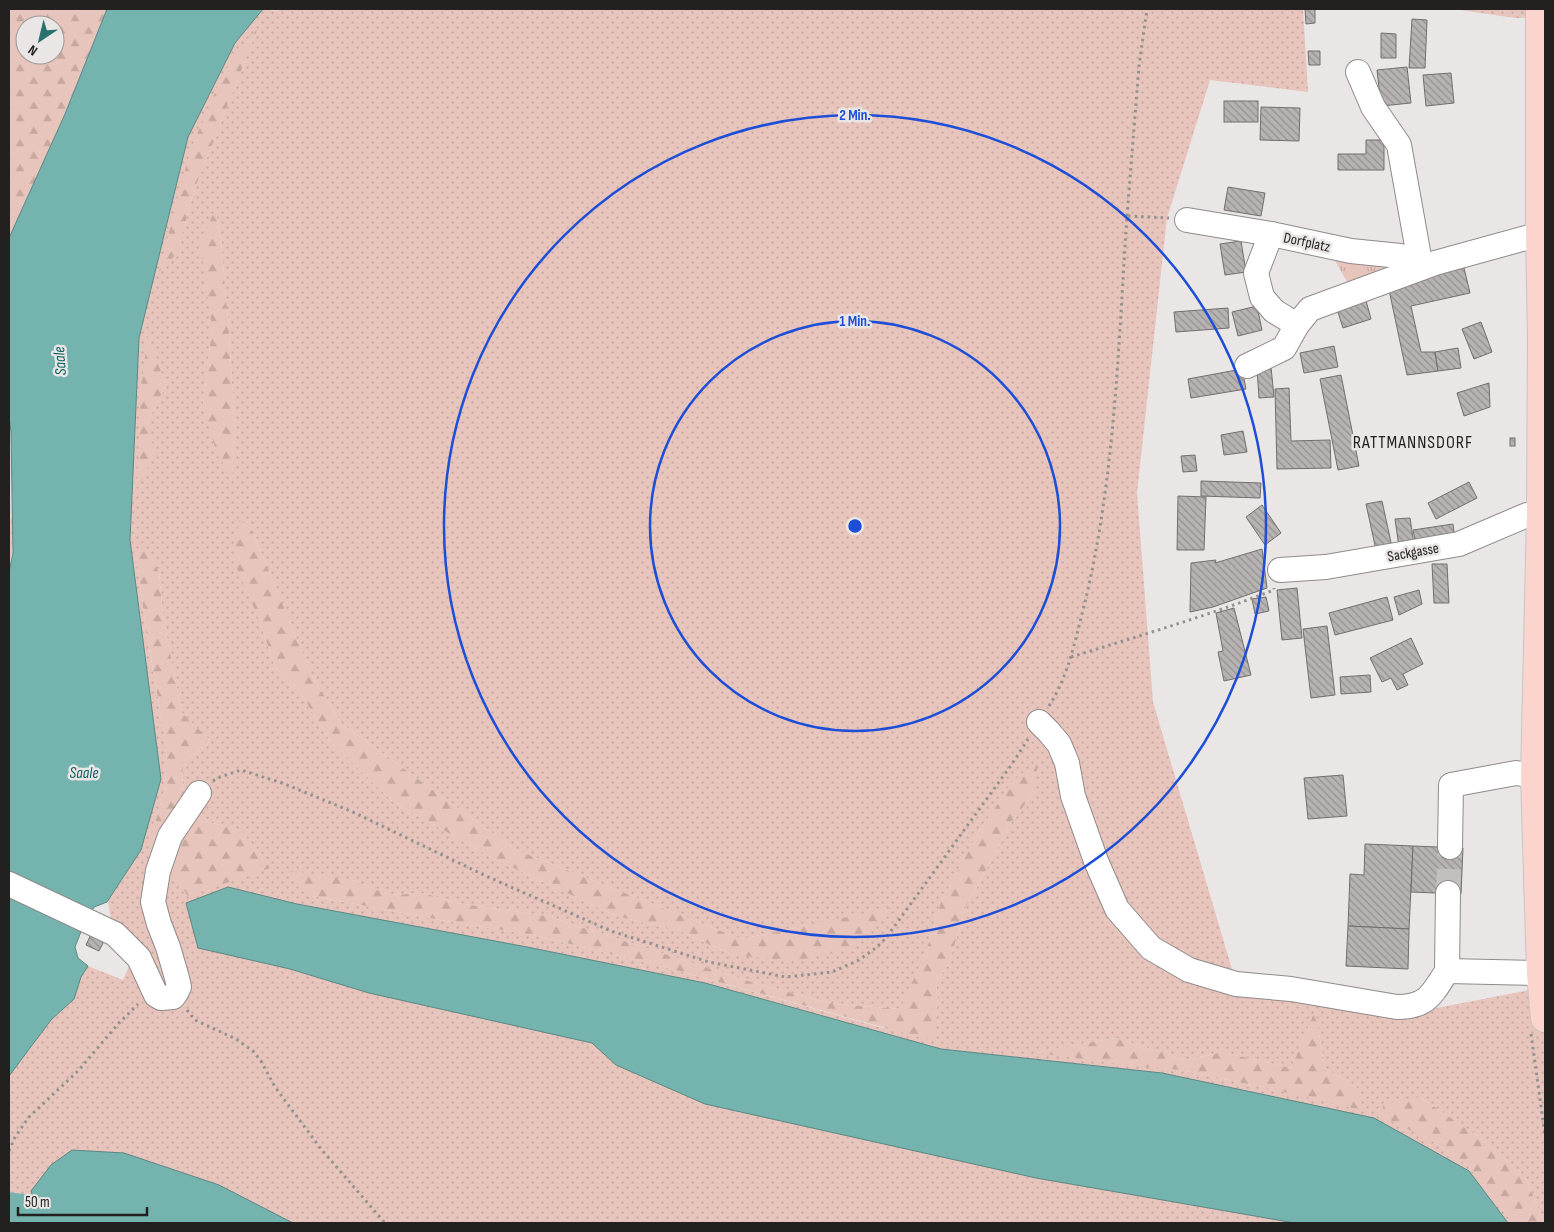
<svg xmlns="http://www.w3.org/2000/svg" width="1554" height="1232" viewBox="0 0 1554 1232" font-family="'Sofia Sans Condensed',sans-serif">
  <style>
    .built { fill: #e4d7d4 }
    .grass { fill: url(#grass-dots); fill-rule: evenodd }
    .forest { fill: url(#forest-firs); fill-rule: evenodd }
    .park { fill: url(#park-tufts) }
    .water { fill: #74b3ae; stroke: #5b8783 }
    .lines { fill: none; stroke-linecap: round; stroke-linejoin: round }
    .river { stroke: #74b3ae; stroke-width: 31 }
    .building { fill: url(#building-back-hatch); stroke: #726e6d }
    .minor-tunnel { stroke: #c2bfbe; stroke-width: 24; stroke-dasharray: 24 12; stroke-linecap: butt }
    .minor-casing { stroke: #8f8b8a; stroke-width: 26 }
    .major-casing { stroke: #c6c5c5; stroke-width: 30 }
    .path { stroke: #949291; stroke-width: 3; stroke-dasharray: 2.5 4; stroke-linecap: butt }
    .minor { stroke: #fff; stroke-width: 24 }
    .major { stroke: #fbd5cd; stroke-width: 28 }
    .ring { fill: none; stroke: #1d4ed8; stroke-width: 2.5 }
    .labels { text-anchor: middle; stroke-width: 5; stroke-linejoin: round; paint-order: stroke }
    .street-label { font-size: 15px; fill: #222120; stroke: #eae6e5 }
    .water-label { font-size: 16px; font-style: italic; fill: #0a6360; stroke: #eae6e5 }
    .quarter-label { font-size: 18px; letter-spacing: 1px; fill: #222120; stroke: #eae6e5 }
    .centre { fill: #1d4ed8; stroke: #eae6e5; stroke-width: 2.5 }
    .ring-label { font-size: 15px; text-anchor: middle; font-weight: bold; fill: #1d4ed8; stroke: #eae6e5; stroke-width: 5; stroke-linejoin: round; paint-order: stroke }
  </style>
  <defs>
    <pattern id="grass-dots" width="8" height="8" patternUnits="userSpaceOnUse" patternTransform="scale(1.25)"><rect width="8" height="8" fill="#e7c4bc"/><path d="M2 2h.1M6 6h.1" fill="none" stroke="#c6a8a1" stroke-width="1.8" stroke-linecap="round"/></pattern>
    <pattern id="forest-firs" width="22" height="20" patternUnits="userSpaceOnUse" patternTransform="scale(1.25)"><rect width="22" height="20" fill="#e7c4bc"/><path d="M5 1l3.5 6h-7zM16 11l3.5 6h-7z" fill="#c6a8a1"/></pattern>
    <pattern id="park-tufts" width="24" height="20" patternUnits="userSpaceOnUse" patternTransform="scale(1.25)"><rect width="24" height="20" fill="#e7c4bc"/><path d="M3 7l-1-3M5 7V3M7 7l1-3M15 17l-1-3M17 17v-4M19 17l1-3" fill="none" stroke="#c6a8a1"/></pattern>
    <pattern id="building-back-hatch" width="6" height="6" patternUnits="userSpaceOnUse" patternTransform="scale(1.25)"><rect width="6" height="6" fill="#b7b3b2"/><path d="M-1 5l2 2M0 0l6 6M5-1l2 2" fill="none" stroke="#949190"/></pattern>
  </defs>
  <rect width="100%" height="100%" fill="#eae6e5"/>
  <path class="built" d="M9 417 11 432 12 520 9 523Z"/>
  <g class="grass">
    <path d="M263 9H272L271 11 292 9H1303L1308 92 1210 80 1167 218 1137 493 1153 702 1239 993 1421 1011 1545 987V1223H1544L1525 1176 1476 1135 1420 1097 1437 1144 1468 1166 1513 1223H1508L1469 1171 1162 1073 941 1049 705 983 527 947 297 904 290 969 369 993 592 1043 616 1065 1036 1178 1295 1223H9V1076L51 1020 74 999 81 977 88 966 123 980 139 944 111 920 108 901 141 850 161 779 130 540 139 338 188 137 235 43ZM257 30 195 188 177 253 223 74ZM215 211 221 239 229 333 235 432 232 478 203 406 212 328ZM148 336 166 386 148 421ZM239 520 252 530 313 678 341 723 514 849 741 939 895 908 732 955 680 931 616 916 494 859 392 801 330 741 298 689 275 667 260 622ZM143 543 159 572 163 616 182 713 211 741 183 762 182 795 209 822 242 831 150 842 165 787 167 748 147 637 136 554ZM1012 782 1035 792 1012 821 966 907 949 963 936 983 938 1004 883 1028 668 968 533 935 446 921 312 896 352 880 391 895 423 893 457 903 547 916 761 985 836 1004 901 1009 925 955 941 902 975 838ZM1315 1012 1325 1068 1360 1090 1262 1087 1180 1070 1035 1052 1116 1038 1186 1060 1222 1052 1291 1068Z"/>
    <path d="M1454 9H1545V17L1515 18Z"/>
    <path d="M14 515 12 552 9 570V521Z"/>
  </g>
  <g class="forest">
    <path d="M9 9H107L65 114 9 238ZM25 25H55V55H25Z"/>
    <path d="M258 28 195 188 177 253 159 272 190 151 223 74Z"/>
    <path d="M215 210 221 239 229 333 235 432 232 479 216 451 203 406 212 328 200 243Z"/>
    <path d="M148 335 166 386 148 421 155 455 137 488 141 386Z"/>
    <path d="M239 520 252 530 313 678 341 723 514 849 741 939 896 907 847 950 793 961 732 955 680 931 616 916 494 859 392 801 330 741 298 689 275 667 260 622 233 559Z"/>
    <path d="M143 542 159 572 163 616 182 713 211 741 183 762 182 795 209 822 242 831 270 868 188 896 150 842 165 787 167 748 147 637 136 554Z"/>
    <path d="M1038 760 1035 792 1012 821 966 907 949 963 936 983 938 1004 933 1041 668 968 533 935 446 921 312 896 281 869 352 880 391 895 423 893 457 903 547 916 761 985 836 1004 900 1009 925 955 941 902 975 838 1012 782Z"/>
    <path d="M1315 1011 1325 1068 1360 1090 1362 1108H1352L1262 1087 1180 1070 1118 1064 1033 1052 1116 1038 1186 1060 1222 1052 1291 1068Z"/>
    <path d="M1420 1097 1476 1135 1525 1176 1544 1223H1513L1468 1166 1437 1144 1380 1115 1384 1104Z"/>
  </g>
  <path class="park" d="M1329 250 1403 268 1350 287Z"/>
  <g class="water">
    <path d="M107 9H263L235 43 188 137 139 338 130 540 161 779 141 850 107 902 94 907 82 929 75 947 78 958 88 966 81 977 74 999 51 1020 9 1076V572L13 553 11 432 9 417V238L65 114Z"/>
    <path d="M228 887 297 904 527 947 705 983 941 1049 1162 1073 1374 1118 1469 1171 1508 1223H1295L1036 1178 705 1104 616 1065 592 1043 369 993 290 969 198 948 186 903Z"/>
    <path d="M72 1150 124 1153 219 1185 293 1223H40L31 1191 51 1165Z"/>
  </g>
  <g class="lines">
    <path class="river" d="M9 1208 36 1211 110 1223"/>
  </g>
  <g class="building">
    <path d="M1305 9H1315V23L1306 24Z"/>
    <path d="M1412 19 1427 20 1425 68H1409Z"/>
    <path d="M1381 33 1396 34V58H1381Z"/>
    <path d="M1308 51H1320V65H1309Z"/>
    <path d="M1407 67 1411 103 1381 106 1377 70Z"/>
    <path d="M1451 73 1454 103 1426 106 1423 75Z"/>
    <rect x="1224" y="101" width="34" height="21"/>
    <path d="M1261 107 1300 108 1299 141 1260 140Z"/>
    <path d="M1366 140H1384V170H1338V154H1366Z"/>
    <path d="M1228 187 1265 193 1261 216 1224 210Z"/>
    <path d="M1241 241 1246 272 1225 275 1220 244Z"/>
    <path d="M1464 268 1470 293 1411 306 1421 352H1435L1438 371 1407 375 1388 285Z"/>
    <path d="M1365 297 1371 319 1343 328 1336 306Z"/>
    <path d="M1257 306 1262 330 1238 336 1232 312Z"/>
    <path d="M1228 308 1229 328 1176 332 1174 312Z"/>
    <path d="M1481 322 1492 352 1474 359 1462 329Z"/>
    <path d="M1334 346 1338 367 1304 373 1300 353Z"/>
    <path d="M1458 348 1461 368 1438 371 1435 352Z"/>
    <path d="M1271 367 1274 397 1259 398 1257 368Z"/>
    <path d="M1242 369 1246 389 1191 398 1188 379Z"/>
    <path d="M1341 375 1359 466 1338 470 1320 379Z"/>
    <path d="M1489 383 1490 407 1464 416 1457 393Z"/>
    <path d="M1289 388 1291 441 1330 440 1331 468 1277 469 1275 389Z"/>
    <path d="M1243 431 1247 452 1224 455 1221 435Z"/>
    <rect x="1510" y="438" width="5" height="8"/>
    <path d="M1195 455 1197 471 1183 472 1181 456Z"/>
    <path d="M1201 481 1261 483 1260 498 1201 496Z"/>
    <path d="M1469 482 1477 498 1436 519 1428 503Z"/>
    <path d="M1178 496 1206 497 1204 550H1177Z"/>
    <path d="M1382 501 1392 547 1376 550 1366 504Z"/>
    <path d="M1262 505 1281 533 1265 545 1246 517Z"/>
    <path d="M1410 518 1414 545 1399 547 1395 519Z"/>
    <path d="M1453 524 1455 540 1416 545 1413 530Z"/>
    <path d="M1262 549 1267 588 1213 607 1190 612 1191 563 1216 560 1215 563Z"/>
    <path d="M1432 564H1447L1449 603H1434Z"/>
    <path d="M1297 588 1302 638 1282 640 1277 590Z"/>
    <path d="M1419 590 1422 604 1399 615 1394 597Z"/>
    <path d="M1266 597 1269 611 1255 614 1252 599Z"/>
    <path d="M1387 597 1393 620 1335 635 1329 613Z"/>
    <path d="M1234 608 1251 675 1224 681 1218 652 1223 651 1216 613Z"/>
    <path d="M1327 626 1335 695 1311 698 1303 629Z"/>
    <path d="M1411 638 1423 664 1403 674 1408 685 1397 690 1391 678 1382 682 1370 658Z"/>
    <path d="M1370 675 1371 692 1341 694 1340 677Z"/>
    <path d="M1343 775 1347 816 1308 819 1304 778Z"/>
    <path d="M1365 844 1413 846 1409 929 1348 926 1350 874 1364 875Z"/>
    <path d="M1413 846 1463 848 1461 894 1411 892Z"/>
    <path d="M1348 926 1409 929 1408 969 1346 966Z"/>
    <path d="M94 928 107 935 99 951 86 945Z"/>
  </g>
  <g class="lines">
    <path class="minor-tunnel" d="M1448 893 1450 847"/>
    <g class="minor-casing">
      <g id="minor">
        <path d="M1358 72 1373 107 1399 145 1421 268"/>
        <path d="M1187 220 1271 234 1351 251 1400 256 1418 264 1421 268"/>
        <path d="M1271 234 1256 273 1262 297 1274 311 1297 325"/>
        <path d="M1247 366 1284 348 1297 325 1310 309 1435 263 1540 234"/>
        <path d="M1280 570 1326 567 1459 544 1527 515 1541 514"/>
        <path d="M1039 722 1049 732 1059 744 1067 763 1073 796 1096 861 1117 909 1151 948 1189 970 1236 984 1291 989 1397 1007C1428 1007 1432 994 1447 971"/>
        <path d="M1450 847 1451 785 1516 773 1535 776"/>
        <path d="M9 884 115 934 139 958 156 995 161 998 173 997 176 993 179 987 177 978 168 947 159 924 153 902 158 871 170 836 199 793"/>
        <path d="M1447 971 1541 973"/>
        <path d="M1447 971 1448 893"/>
      </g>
    </g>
    <g class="major-casing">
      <path id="major" d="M1540 9V234L1542 338 1541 514 1535 776 1541 973 1545 1018"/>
    </g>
    <g class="path">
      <path d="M1127 216 1139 66 1147 9"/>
      <path d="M1071 657C1139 636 1207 616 1274 590V588"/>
      <path d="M1049 706C1067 678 1074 646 1082 614 1115 485 1118 349 1127 216L1169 218"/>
      <path d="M213 781 217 778 241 770 285 784 355 813 486 876 611 931 709 962 786 977 832 972 859 960 877 947 886 938 1012 764 1028 739"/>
      <path d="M187 1010 195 1020 236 1039 253 1051 261 1061 275 1087 321 1149 385 1223"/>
      <path d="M1531 1034 1545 1135"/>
      <path d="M9 1151 15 1137 29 1117 78 1071 118 1024 138 1004"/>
    </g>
    <use href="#minor" class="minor"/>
    <use href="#major" class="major"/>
  </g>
  <g class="ring">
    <circle cx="855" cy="526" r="205"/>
    <circle cx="855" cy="526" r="411"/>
  </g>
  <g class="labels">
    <g class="street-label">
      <text transform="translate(1307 242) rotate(12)" y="5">Dorfplatz</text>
      <text transform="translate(1413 552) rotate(-10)" y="5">Sackgasse</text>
    </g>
    <g class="water-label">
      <text transform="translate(59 361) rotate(-94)" y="6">Saale</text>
      <text x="84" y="778">Saale</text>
    </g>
    <g class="quarter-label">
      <text x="1413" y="448">RATTMANNSDORF</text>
    </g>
  </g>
  <circle cx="855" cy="526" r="8" class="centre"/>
  <g class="ring-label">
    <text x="855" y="120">2 Min.</text>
    <text x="855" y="326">1 Min.</text>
  </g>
  <rect width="1554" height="1232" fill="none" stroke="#222120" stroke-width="20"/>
  <g transform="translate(40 40) rotate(215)"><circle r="24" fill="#eae6e5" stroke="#9a9796"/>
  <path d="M0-4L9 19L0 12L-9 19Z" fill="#28726e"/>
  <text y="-8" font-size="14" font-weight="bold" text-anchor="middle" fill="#222120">N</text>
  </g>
  <path d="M18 1207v8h129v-8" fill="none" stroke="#222120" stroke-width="2.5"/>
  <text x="25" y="1207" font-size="15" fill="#222120" stroke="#eae6e5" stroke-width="4" paint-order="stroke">50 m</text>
</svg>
